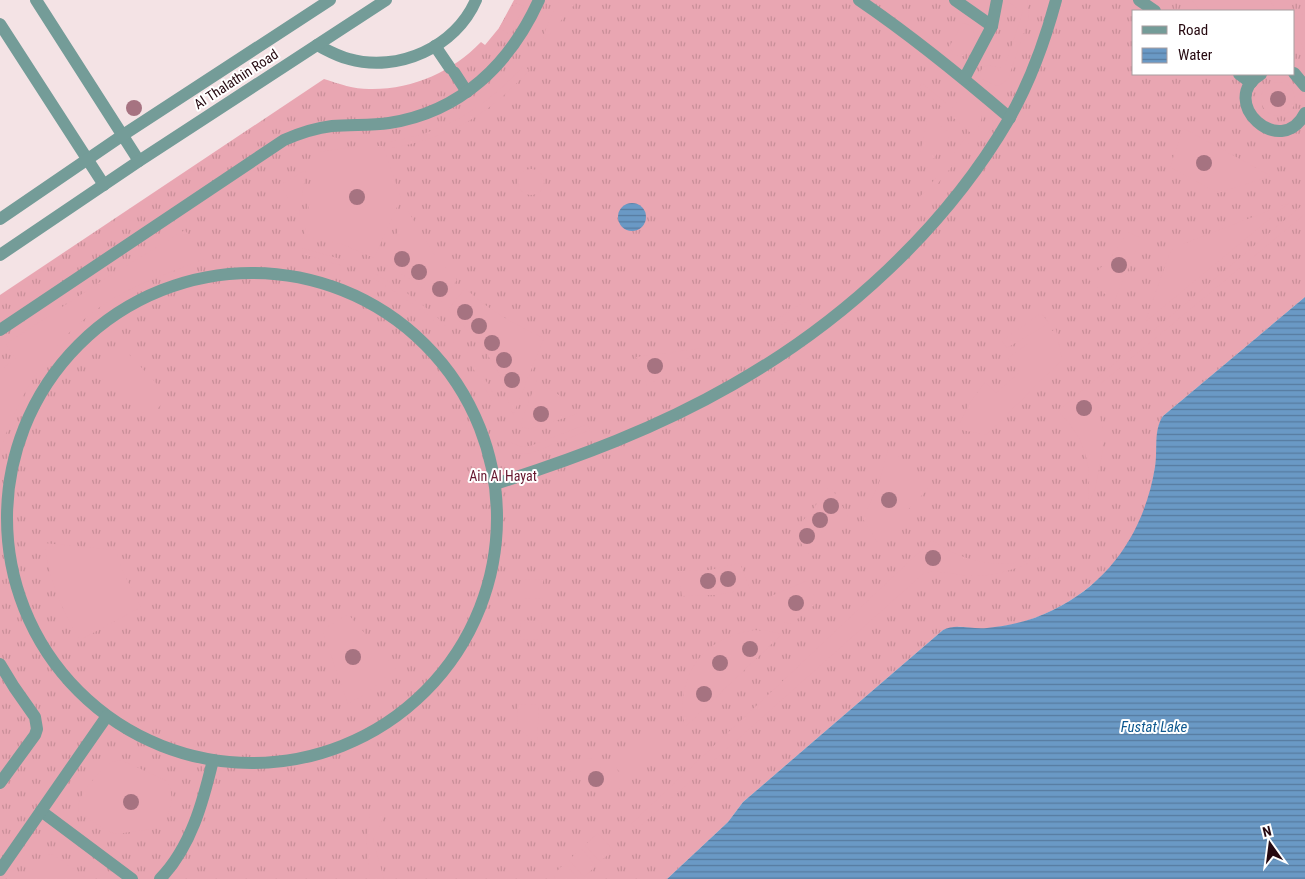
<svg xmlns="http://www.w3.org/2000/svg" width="1305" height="879" viewBox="0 0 1305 879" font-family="'Roboto Condensed',sans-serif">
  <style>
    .grass { fill: url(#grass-tufts); fill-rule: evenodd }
    .garden { fill: #e9a6b2 }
    .water { fill: url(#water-rules) }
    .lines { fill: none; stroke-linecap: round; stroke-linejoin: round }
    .service { stroke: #749c98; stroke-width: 12 }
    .minor { stroke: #749c98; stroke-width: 12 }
    .tree { fill: #a67381 }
    .labels { text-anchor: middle; stroke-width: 4; stroke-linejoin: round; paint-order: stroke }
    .street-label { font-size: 14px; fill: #260910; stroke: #fff }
    .park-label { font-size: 14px; fill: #66172f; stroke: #fff }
    .water-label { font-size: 15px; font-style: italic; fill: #0f5990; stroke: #fff }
  </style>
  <defs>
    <pattern id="grass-tufts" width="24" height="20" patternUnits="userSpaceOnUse" patternTransform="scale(1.25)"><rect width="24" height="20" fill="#e9a6b2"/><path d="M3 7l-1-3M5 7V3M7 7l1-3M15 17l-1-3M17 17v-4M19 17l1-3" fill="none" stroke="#c88e98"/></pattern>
    <pattern id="water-rules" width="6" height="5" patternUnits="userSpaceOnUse" patternTransform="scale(1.25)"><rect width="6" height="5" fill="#6a99c5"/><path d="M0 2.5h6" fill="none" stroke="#577b9f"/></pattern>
  </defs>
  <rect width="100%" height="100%" fill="#f4e3e5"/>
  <path class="grass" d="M514 0H1305V297L1163 416C1154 431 1158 447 1156 463 1154 476 1151 488 1148 501 1130 563 1073 612 1010 625 999 627 987 629 976 629 970 629 963 626 957 627 953 627 947 629 943 630L743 802 728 822 667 879H0V295L324 79C339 84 354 89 369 89 412 90 452 72 481 42L485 45 499 28ZM1134 11H1294V74H1134Z"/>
  <g class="garden">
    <path d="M560 0H578L546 39 543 38 549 20Z"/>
    <path d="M1007 0H1027L1029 18 1008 79 999 86C990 83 970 78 986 65L1001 68 1005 66 1023 11 1007 2Z"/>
    <path d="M1192 0H1270L1275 9 1273 11H1200Z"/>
    <path d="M514 3 524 6 511 35 499 28Z"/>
    <path d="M1305 12V50L1294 33V20Z"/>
    <path d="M963 23C982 26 974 52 961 57L955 55 949 47Z"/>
    <path d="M523 66 529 70C490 114 449 138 391 148L390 142C446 132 485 108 523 66Z"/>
    <circle cx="1278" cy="99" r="17"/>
    <path d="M922 83 947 104 943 108 919 87Z"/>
    <path d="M964 93 981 111C984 120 978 127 973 135L948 113Z"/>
    <path d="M928 116 951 134 927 168 918 162Z"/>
    <path d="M1183 128 1271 176 1218 193 1170 167Z"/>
    <path d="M966 137 971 140 954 164 935 187 931 184Z"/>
    <path d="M358 146H383L401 198 374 258 342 244 304 236 318 152Z"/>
    <circle cx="531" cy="182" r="13"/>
    <path d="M306 170 299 216 280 185Z"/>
    <path d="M926 190 930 193 910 217 887 240 883 236Z"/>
    <path d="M1289 203 1145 322 1169 255 1173 249 1183 244Z"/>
    <path d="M1305 203V214L1099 385 1095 393 1103 431V450L1095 489 1087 507C1093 467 1087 440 1058 411Z"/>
    <path d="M408 211 434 254 457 280 441 302 413 281 382 263Z"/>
    <path d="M185 230 204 259C182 268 159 276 137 286 67 317 23 380 0 451V370L16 359 6 344 103 280Z"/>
    <path d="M1128 232 1141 238 1114 302 1089 280 1111 257Z"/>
    <path d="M302 248 344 260 343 266 302 254Z"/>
    <path d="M374 273 403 290 430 311 427 315 400 295 371 277Z"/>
    <path d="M465 288C489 310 514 325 544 338L513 415C508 402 505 387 499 374 487 350 467 328 448 310Z"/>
    <path d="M808 299 812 305 774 330 770 324Z"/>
    <path d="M1041 313 1049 323 1007 348 1002 341Z"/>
    <path d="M436 316C462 342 481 369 497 401L493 403C477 371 458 345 433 320Z"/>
    <path d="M1056 329 1062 360 986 435 957 429 969 404 985 382 996 393 1020 372 1008 358 1030 342Z"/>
    <path d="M703 348 647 386 636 357Z"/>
    <path d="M125 350 169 397 149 417 97 375Z"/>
    <path d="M537 380 559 395 577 414 529 429 522 427 521 422Z"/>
    <path d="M587 424 590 430 531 453 516 454 504 448 507 441 522 447 530 446Z"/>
    <path d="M889 446 928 489 877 542 863 519 879 483Z"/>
    <path d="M830 485 848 516 833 535 811 557 793 532 813 509Z"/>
    <path d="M932 540C966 564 1002 570 1041 557 1021 568 997 576 973 576 959 576 935 568 923 574L637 829 631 824Z"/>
    <path d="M44 543 116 550 122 570 141 607 80 640C60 607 50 581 44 543Z"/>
    <path d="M740 563 750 589 716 595 682 596 678 571 710 570Z"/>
    <path d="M522 579 543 580V599L522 598Z"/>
    <path d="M806 581 818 602 791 624 784 622 771 596Z"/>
    <path d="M348 614 396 669 365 694 348 704 322 630Z"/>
    <path d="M521 620 542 621 541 640 520 639Z"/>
    <path d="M754 630 768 631 782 634 685 727C674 676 703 637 754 630Z"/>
    <path d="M518 704 539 705 537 744 517 727Z"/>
    <path d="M651 735 663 747 628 781 616 768Z"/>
    <path d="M592 758 620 789 607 802 558 761Z"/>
    <path d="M121 760 167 781 170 787 172 800 166 821 159 828 116 834 107 831 79 812C74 797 97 776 106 765L111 762Z"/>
    <path d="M370 814H385L373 840 384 879H370C368 857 364 836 370 814Z"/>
    <path d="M598 833 613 850 600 862 585 845Z"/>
    <path d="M581 848 596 866 584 877 569 860Z"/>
    <path d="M47 854 54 855 87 879H26L41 857Z"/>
    <path d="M565 863 578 879H556L553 875Z"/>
  </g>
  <g class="water">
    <circle cx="632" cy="217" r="14"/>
    <path d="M1305 297V879H667L728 822 743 802 943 630C956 623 972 630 987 628 1010 626 1033 620 1053 610 1111 582 1145 529 1155 467 1158 450 1153 431 1163 416Z"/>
  </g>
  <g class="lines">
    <g class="service">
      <path d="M859 0C912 36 961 76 1010 118"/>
      <path d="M955 0 992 26"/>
      <path d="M1139 0 1155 11"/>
      <path d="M317 45C327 50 337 56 349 59 398 73 456 47 476 0"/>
      <path d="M435 46 450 68"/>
      <path d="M454 72 467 92"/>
      <path d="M1294 73 1305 86"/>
      <path d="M1239 74 1251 83"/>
      <path d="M1261 74C1216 101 1281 161 1305 113"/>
      <path d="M964 79 992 26 997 0"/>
      <circle cx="252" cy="518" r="245"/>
      <path d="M0 330 284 140C300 133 315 128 332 126 351 124 370 126 389 123 461 112 510 64 539 0"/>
      <path d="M495 484C577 458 657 428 732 385 842 323 945 229 1009 119 1030 82 1045 41 1056 0"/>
      <path d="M0 664 14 687 35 717 37 729 35 735 0 783"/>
      <path d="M41 811 132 879"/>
      <path d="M0 870 107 716"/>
      <path d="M160 879C191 847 203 802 213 760"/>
    </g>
    <g class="minor">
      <path d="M36 0 139 161"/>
      <path d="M0 24 104 185"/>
      <path d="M0 219 123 135 330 0"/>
      <path d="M0 255 139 161 386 0"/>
    </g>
  </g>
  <g class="tree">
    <circle cx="1278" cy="99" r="8"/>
    <circle cx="134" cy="108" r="8"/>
    <circle cx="1204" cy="163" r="8"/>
    <circle cx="357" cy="197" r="8"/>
    <circle cx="402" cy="259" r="8"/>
    <circle cx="1119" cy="265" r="8"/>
    <circle cx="419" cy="272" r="8"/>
    <circle cx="440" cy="289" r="8"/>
    <circle cx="465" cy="312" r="8"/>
    <circle cx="479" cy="326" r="8"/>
    <circle cx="492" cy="343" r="8"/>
    <circle cx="504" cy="360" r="8"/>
    <circle cx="655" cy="366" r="8"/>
    <circle cx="512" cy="380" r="8"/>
    <circle cx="1084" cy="408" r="8"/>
    <circle cx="541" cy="414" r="8"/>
    <circle cx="889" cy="500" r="8"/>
    <circle cx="831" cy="506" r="8"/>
    <circle cx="820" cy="520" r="8"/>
    <circle cx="807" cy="536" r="8"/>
    <circle cx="933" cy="558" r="8"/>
    <circle cx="728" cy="579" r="8"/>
    <circle cx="708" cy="581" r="8"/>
    <circle cx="796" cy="603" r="8"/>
    <circle cx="750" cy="649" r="8"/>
    <circle cx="353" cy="657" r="8"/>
    <circle cx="720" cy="663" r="8"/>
    <circle cx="704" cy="694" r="8"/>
    <circle cx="596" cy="779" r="8"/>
    <circle cx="131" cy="802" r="8"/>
  </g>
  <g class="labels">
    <g class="street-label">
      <text transform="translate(236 79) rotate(-33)" y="5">Al Thalathin Road</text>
    </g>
    <g class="park-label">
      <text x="503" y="481">Ain Al Hayat</text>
    </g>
    <g class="water-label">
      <text x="1154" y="732">Fustat Lake</text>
    </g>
  </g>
  <rect x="1132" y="10" width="162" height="65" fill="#ffffff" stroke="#a89d9f"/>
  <rect x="1142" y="26" width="25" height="8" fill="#749c98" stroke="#a89d9f"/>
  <text x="1178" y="35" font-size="15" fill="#260910">Road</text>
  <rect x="1142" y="48" width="25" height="15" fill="url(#water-rules)" stroke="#a89d9f"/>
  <text x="1178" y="60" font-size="15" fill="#260910">Water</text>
  <g transform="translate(1270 844) rotate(346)" stroke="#ffffff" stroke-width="4" paint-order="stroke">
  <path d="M0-4L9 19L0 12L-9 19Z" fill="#260910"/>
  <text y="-8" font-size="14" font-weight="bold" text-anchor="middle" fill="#260910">N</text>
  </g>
</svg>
